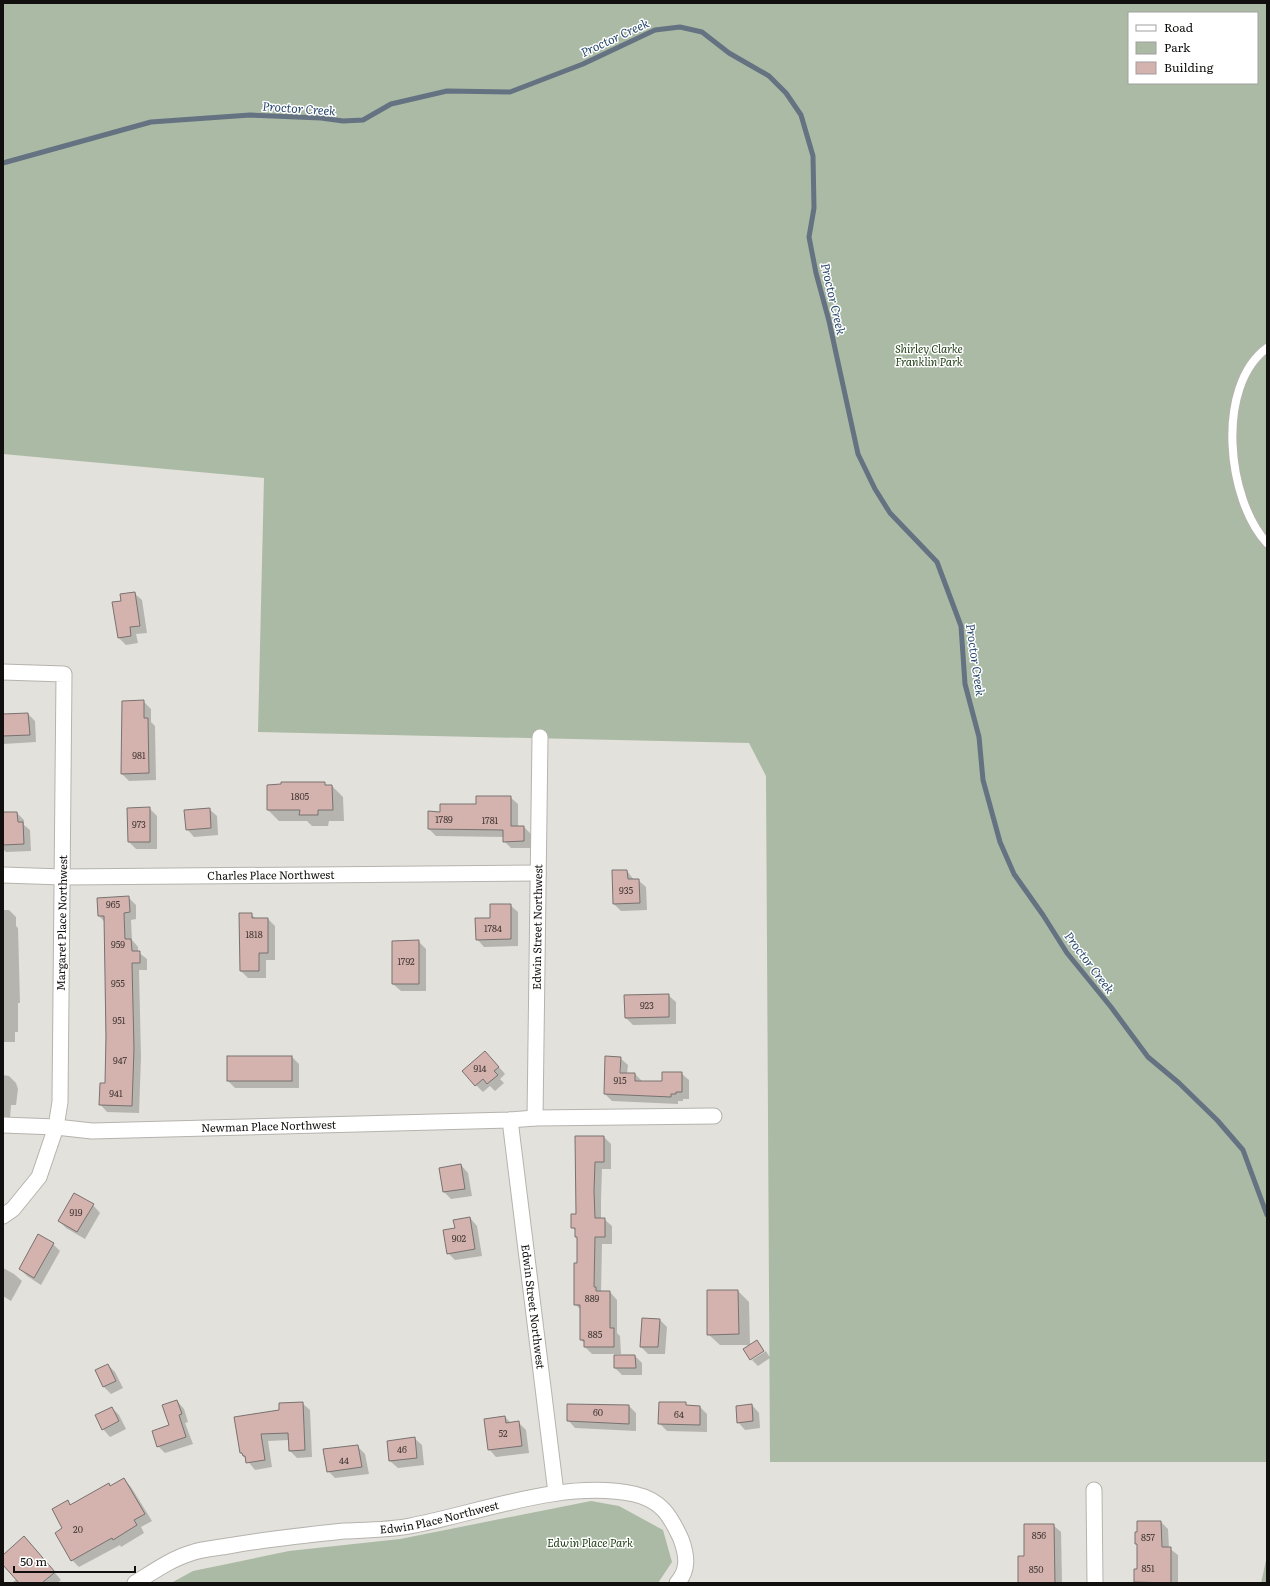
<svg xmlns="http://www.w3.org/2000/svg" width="1270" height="1586" viewBox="0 0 1270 1586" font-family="Literata,serif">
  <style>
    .green { fill: #abbaa5; fill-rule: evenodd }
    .shadow { fill: #0003; fill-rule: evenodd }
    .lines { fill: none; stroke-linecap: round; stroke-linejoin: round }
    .stream { stroke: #647282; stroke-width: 5 }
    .building { fill: #d4b2ad; stroke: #787271 }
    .lane-casing { stroke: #b6b3ae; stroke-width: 10 }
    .street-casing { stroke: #b6b3ae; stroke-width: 17 }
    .lane { stroke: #fff; stroke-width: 8 }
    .street { stroke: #fff; stroke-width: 15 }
    .labels { text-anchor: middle; stroke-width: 3; stroke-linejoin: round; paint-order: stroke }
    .number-label { font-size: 9px; fill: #423836 }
    .park-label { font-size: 11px; font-style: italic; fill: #254019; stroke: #fff }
    .street-label { font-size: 11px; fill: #11100e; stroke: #fff }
    .water-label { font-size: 12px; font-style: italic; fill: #28496c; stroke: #fff }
  </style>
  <rect width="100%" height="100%" fill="#e3e1db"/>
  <g class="green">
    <path d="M3 3H1267V1462H770L766 776 749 743 258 732 264 478 3 454ZM1129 13H1257V83H1129Z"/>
    <path d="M591 1501 619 1506 663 1530 672 1562 658 1583H171L193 1571 289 1551 400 1539Z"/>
    <path d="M1267 1556V1583H1261Z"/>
  </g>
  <g class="shadow">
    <path d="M134 593 142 600 147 633 136 634 138 643 126 645 119 638 122 602Z"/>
    <path d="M143 701 151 709V722L155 726 156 780 129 781 122 774V737H124Z"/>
    <path d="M28 714 35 721 36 742 3 744V715Z"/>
    <path d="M324 783 327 786H332L343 797 344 821H329L328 826H312L307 821H279L268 810Z"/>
    <path d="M510 797 518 804V827H524L531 834V848H511L504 841V837L436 836 429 829 441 813Z"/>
    <path d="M149 808 157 816V849H136L129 842 128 809Z"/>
    <path d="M209 809 217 816 218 835 194 837 187 829Z"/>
    <path d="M3 813H17L24 820V825L30 830 31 851 6 852 3 849Z"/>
    <path d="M627 871 634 880H638L646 887 647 910 621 911 614 904Z"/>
    <path d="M128 897 136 905V919L131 920 132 940 138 947V952L147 959V970H139L141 1057 139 1113 107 1112 100 1104 106 1084 105 922 99 916 98 899Z"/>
    <path d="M510 905 518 912V946L484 947 477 939Z"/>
    <path d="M3 910H9L16 917V926L18 928 20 1003H18V1032H15V1042H3Z"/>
    <path d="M251 914 256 919H268L275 926V960H266V978H248L241 971Z"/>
    <path d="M418 941 426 949V991H401L393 984Z"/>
    <path d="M668 995 676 1002V1024L633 1025 626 1018Z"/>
    <path d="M292 1057 299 1064V1088H235L228 1081Z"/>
    <path d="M606 1057 620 1058 628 1065 627 1074H635L643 1082H663L681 1073 689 1080V1099H683V1101H678V1104L612 1101 605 1094ZM619 1064H621V1078H619Z"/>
    <path d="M492 1059 505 1074 500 1079 504 1083 495 1091 490 1086 483 1092 476 1085Z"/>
    <path d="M3 1075 9 1076 16 1083 18 1089 16 1105H11L10 1118H3Z"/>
    <path d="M576 1137H604L611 1144V1169H602L601 1199V1219H604L612 1226V1244H602L601 1292H610L617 1300V1333L620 1336 621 1354H592L585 1347V1343L581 1340V1310L575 1304 578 1239 576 1237V1231L572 1227 577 1215Z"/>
    <path d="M461 1165 468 1173 472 1196 451 1199 444 1192 440 1169Z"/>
    <path d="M93 1205 100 1213 85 1239 66 1228 59 1221Z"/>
    <path d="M470 1218 477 1226 482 1256 455 1260 448 1253 456 1229Z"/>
    <path d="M53 1244 60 1251 41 1285 27 1276 20 1269Z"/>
    <path d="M3 1268 14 1274 22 1281 11 1301 3 1296Z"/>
    <path d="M708 1291H738L749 1302 750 1345H720L708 1334Z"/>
    <path d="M643 1319 660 1320 667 1327 665 1354H648L641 1347Z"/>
    <path d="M766 1351 770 1358 758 1366 752 1360Z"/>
    <path d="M635 1356 642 1363V1375H622L615 1368Z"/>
    <path d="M108 1365 115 1372 123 1388 111 1394 104 1387Z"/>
    <path d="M177 1401 184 1409 188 1422 185 1423 193 1444 165 1453 158 1446 170 1426Z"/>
    <path d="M302 1403 310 1410 312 1457 297 1458 290 1451 289 1440 268 1441 272 1467 255 1470 241 1453 280 1411Z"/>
    <path d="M685 1403 688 1406 700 1407 707 1414V1432L667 1431 659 1423Z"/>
    <path d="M752 1405 759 1413 760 1428 745 1430 738 1422Z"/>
    <path d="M629 1406 636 1413V1431L575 1428 568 1420Z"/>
    <path d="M112 1408 119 1415 126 1429 110 1437 103 1429Z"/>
    <path d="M505 1417 511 1423 518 1422 526 1430 529 1453 496 1457 489 1449Z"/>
    <path d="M414 1438 422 1445 424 1465 398 1468 390 1461Z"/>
    <path d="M358 1447 365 1454 369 1474 335 1478 328 1471Z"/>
    <path d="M124 1479 131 1487 152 1521 141 1527 144 1533 121 1547 120 1545 79 1567 72 1560 64 1529 67 1501 71 1505 108 1484 111 1487Z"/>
    <path d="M1161 1522 1168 1529 1169 1548 1178 1555V1583H1135V1570H1138V1546L1136 1544Z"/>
    <path d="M1053 1525 1061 1532 1062 1583H1019L1025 1557Z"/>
    <path d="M31 1545 61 1580 57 1583 13 1582 17 1579 3 1563V1556Z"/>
  </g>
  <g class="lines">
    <path class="stream" d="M3 163 151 122 250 115 321 118 343 121 363 120 391 104 447 91 510 92 583 64 655 30 680 27 702 32 729 53 769 76 786 93 801 115 813 156 814 208 809 237 816 273 829 321 858 454 875 489 890 513 937 562 961 626 965 684 979 737 983 780 1000 842 1014 874 1043 915 1067 953 1111 1007 1148 1057 1179 1083 1217 1120 1243 1150 1267 1215"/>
  </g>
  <g class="building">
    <path d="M135 592 140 626 130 627 131 636 118 638 112 602 121 601 120 594Z"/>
    <path d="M144 700V718H148L149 773 121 774 122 701Z"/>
    <path d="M28 713 30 735 3 736V714Z"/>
    <path d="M281 782H325V785H332L333 810H318V815H299L300 810H267V785L281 784Z"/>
    <path d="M476 796H511V826H524V841L503 842V830L428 829V811L440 812V804H476Z"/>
    <path d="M150 807V842H128L127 808Z"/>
    <path d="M210 808 211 828 186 830 184 810Z"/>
    <path d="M3 812H17L18 822H23L24 844 3 845Z"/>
    <path d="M612 870H627L628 879H639L640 903 613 904Z"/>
    <path d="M129 896 130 912 124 913 125 939H131L132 951H140V963H132L134 1049 132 1106 99 1105 100 1083H105L106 1037 104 916H98L97 898Z"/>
    <path d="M490 904H511V939L476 940 475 918H490Z"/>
    <path d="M239 913H252V918H268V953H259V971H240Z"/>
    <path d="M419 940V984H392V941Z"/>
    <path d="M669 994V1017L625 1018 624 995Z"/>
    <path d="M485 1051 499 1067 494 1071 498 1075 487 1084 483 1079 475 1086 462 1071Z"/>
    <rect x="227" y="1056" width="65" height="25"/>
    <path d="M605 1056 621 1057 620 1073H635V1081H662V1072H682V1092H676V1094H671V1097L604 1094Z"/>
    <path d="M575 1136H604V1162H595L594 1191 595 1218H605V1237H595L594 1287H596V1291H610V1328H614V1347H584V1340H580V1305H574V1263H577V1237H575V1228H571V1214H576Z"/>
    <path d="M461 1164 465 1189 443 1192 439 1168Z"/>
    <path d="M74 1193 94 1204 77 1232 58 1221Z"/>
    <path d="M470 1217 475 1249 447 1254 443 1230 455 1228 453 1220Z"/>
    <path d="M38 1234 54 1243 34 1278 19 1269Z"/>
    <path d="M707 1290H738L739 1334 707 1335Z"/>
    <path d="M642 1318 660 1319 658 1347H640Z"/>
    <path d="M757 1340 764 1351 750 1360 743 1349Z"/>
    <path d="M614 1355H635L636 1368H614Z"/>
    <path d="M108 1364 116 1381 103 1387 95 1370Z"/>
    <path d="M177 1400 182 1414 179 1415 186 1437 157 1447 152 1431 169 1425 162 1405Z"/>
    <path d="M303 1402 305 1450 289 1451 288 1433 261 1434 265 1460 246 1463 245 1456H243L242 1453H240L234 1417 279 1410V1403Z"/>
    <path d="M659 1402H686V1405L700 1406V1425L658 1424Z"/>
    <path d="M567 1404 629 1405V1424L567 1421Z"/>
    <path d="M752 1404 753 1421 737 1423 736 1406Z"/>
    <path d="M112 1407 119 1421 102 1430 95 1415Z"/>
    <path d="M505 1416 506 1423 519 1421 522 1446 488 1450 484 1419Z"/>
    <path d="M415 1437 417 1458 389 1461 387 1441Z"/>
    <path d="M358 1445 362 1467 327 1472 323 1449Z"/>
    <path d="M124 1478 145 1514 134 1520 137 1525 113 1540 112 1538 71 1561 55 1533 62 1528 52 1509 68 1500 70 1505 109 1483 110 1486Z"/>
    <path d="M1137 1521H1161L1162 1547H1171V1583L1134 1582V1569H1137V1544H1135V1532H1137Z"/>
    <path d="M1024 1524H1054L1055 1583H1018V1556H1024Z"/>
    <path d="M24 1536 55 1572 42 1583H19L3 1565V1555Z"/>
  </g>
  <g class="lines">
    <g class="lane-casing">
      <path id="lane" d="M1267 348C1215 386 1227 500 1267 543"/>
    </g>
    <g class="street-casing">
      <g id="street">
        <path d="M3 672 64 674 60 1102 56 1127 39 1177 13 1209 3 1216"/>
        <path id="s1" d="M3 875 63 877 538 873"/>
        <path id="s2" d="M535 1118 540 737"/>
        <path id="s3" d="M510 1120 556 1493"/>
        <path id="s4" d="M3 1125 56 1127 92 1131 510 1120 535 1118 714 1116"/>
        <path d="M1094 1490 1095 1583"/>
        <path id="s5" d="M135 1583C153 1572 171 1559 191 1553 202 1549 216 1548 228 1546 267 1539 305 1535 344 1531 366 1530 389 1530 410 1526 479 1513 564 1479 634 1494 661 1500 670 1515 681 1539 687 1555 689 1570 677 1583"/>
      </g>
    </g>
    <use href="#lane" class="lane"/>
    <use href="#street" class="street"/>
  </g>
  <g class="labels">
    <g class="number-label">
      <text x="139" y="759">981</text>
      <text x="300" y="800">1805</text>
      <text x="444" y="823">1789</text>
      <text x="490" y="824">1781</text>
      <text x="139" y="828">973</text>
      <text x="626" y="894">935</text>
      <text x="113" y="908">965</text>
      <text x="493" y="932">1784</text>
      <text x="254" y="938">1818</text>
      <text x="118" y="948">959</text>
      <text x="406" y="965">1792</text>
      <text x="118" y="987">955</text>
      <text x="647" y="1009">923</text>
      <text x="119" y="1024">951</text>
      <text x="120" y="1064">947</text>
      <text x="480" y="1072">914</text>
      <text x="620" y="1084">915</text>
      <text x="116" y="1097">941</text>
      <text x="76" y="1216">919</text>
      <text x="459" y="1242">902</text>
      <text x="592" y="1302">889</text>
      <text x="595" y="1338">885</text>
      <text x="598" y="1416">60</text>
      <text x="679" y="1418">64</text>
      <text x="503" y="1437">52</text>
      <text x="402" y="1453">46</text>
      <text x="344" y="1464">44</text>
      <text x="78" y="1533">20</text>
      <text x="1039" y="1539">856</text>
      <text x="1148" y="1541">857</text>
      <text x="1148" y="1572">851</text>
      <text x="1036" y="1573">850</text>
    </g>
    <g class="park-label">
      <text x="929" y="353">Shirley Clarke<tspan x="929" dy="13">Franklin Park</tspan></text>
      <text x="590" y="1547">Edwin Place Park</text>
    </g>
    <g class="street-label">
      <text dy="4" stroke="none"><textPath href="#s1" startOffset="268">Charles Place Northwest</textPath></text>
      <text transform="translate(62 923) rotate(-89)" y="4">Margaret Place Northwest</text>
      <text dy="4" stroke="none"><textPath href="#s2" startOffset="191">Edwin Street Northwest</textPath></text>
      <text dy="4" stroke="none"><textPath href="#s4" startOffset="266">Newman Place Northwest</textPath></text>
      <text dy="4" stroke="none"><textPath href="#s3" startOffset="188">Edwin Street Northwest</textPath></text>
      <text dy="4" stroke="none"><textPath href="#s5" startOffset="315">Edwin Place Northwest</textPath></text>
    </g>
    <g class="water-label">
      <text transform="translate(615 38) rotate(-25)" y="4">Proctor Creek</text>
      <text transform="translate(299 109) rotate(4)" y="4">Proctor Creek</text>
      <text transform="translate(833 299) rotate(77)" y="4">Proctor Creek</text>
      <text transform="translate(975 660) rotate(82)" y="4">Proctor Creek</text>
      <text transform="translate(1089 963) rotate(53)" y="4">Proctor Creek</text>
    </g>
  </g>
  <rect width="1270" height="1586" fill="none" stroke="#11100e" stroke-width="8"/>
  <rect x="1128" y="12" width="130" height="72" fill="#ffffff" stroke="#a09f9f"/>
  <rect x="1136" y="25" width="20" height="6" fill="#ffffff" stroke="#a09f9f"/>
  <text x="1164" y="32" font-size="12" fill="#11100e">Road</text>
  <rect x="1136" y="42" width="20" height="12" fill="#abbaa5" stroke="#a09f9f"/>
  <text x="1164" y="52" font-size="12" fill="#11100e">Park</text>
  <rect x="1136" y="62" width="20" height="12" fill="#d4b2ad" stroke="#a09f9f"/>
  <text x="1164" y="72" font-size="12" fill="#11100e">Building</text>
  <path d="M14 1566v6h121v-6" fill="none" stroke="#11100e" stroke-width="2"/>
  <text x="20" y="1566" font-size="12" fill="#11100e" stroke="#ffffff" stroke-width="3" paint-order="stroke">50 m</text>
</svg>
